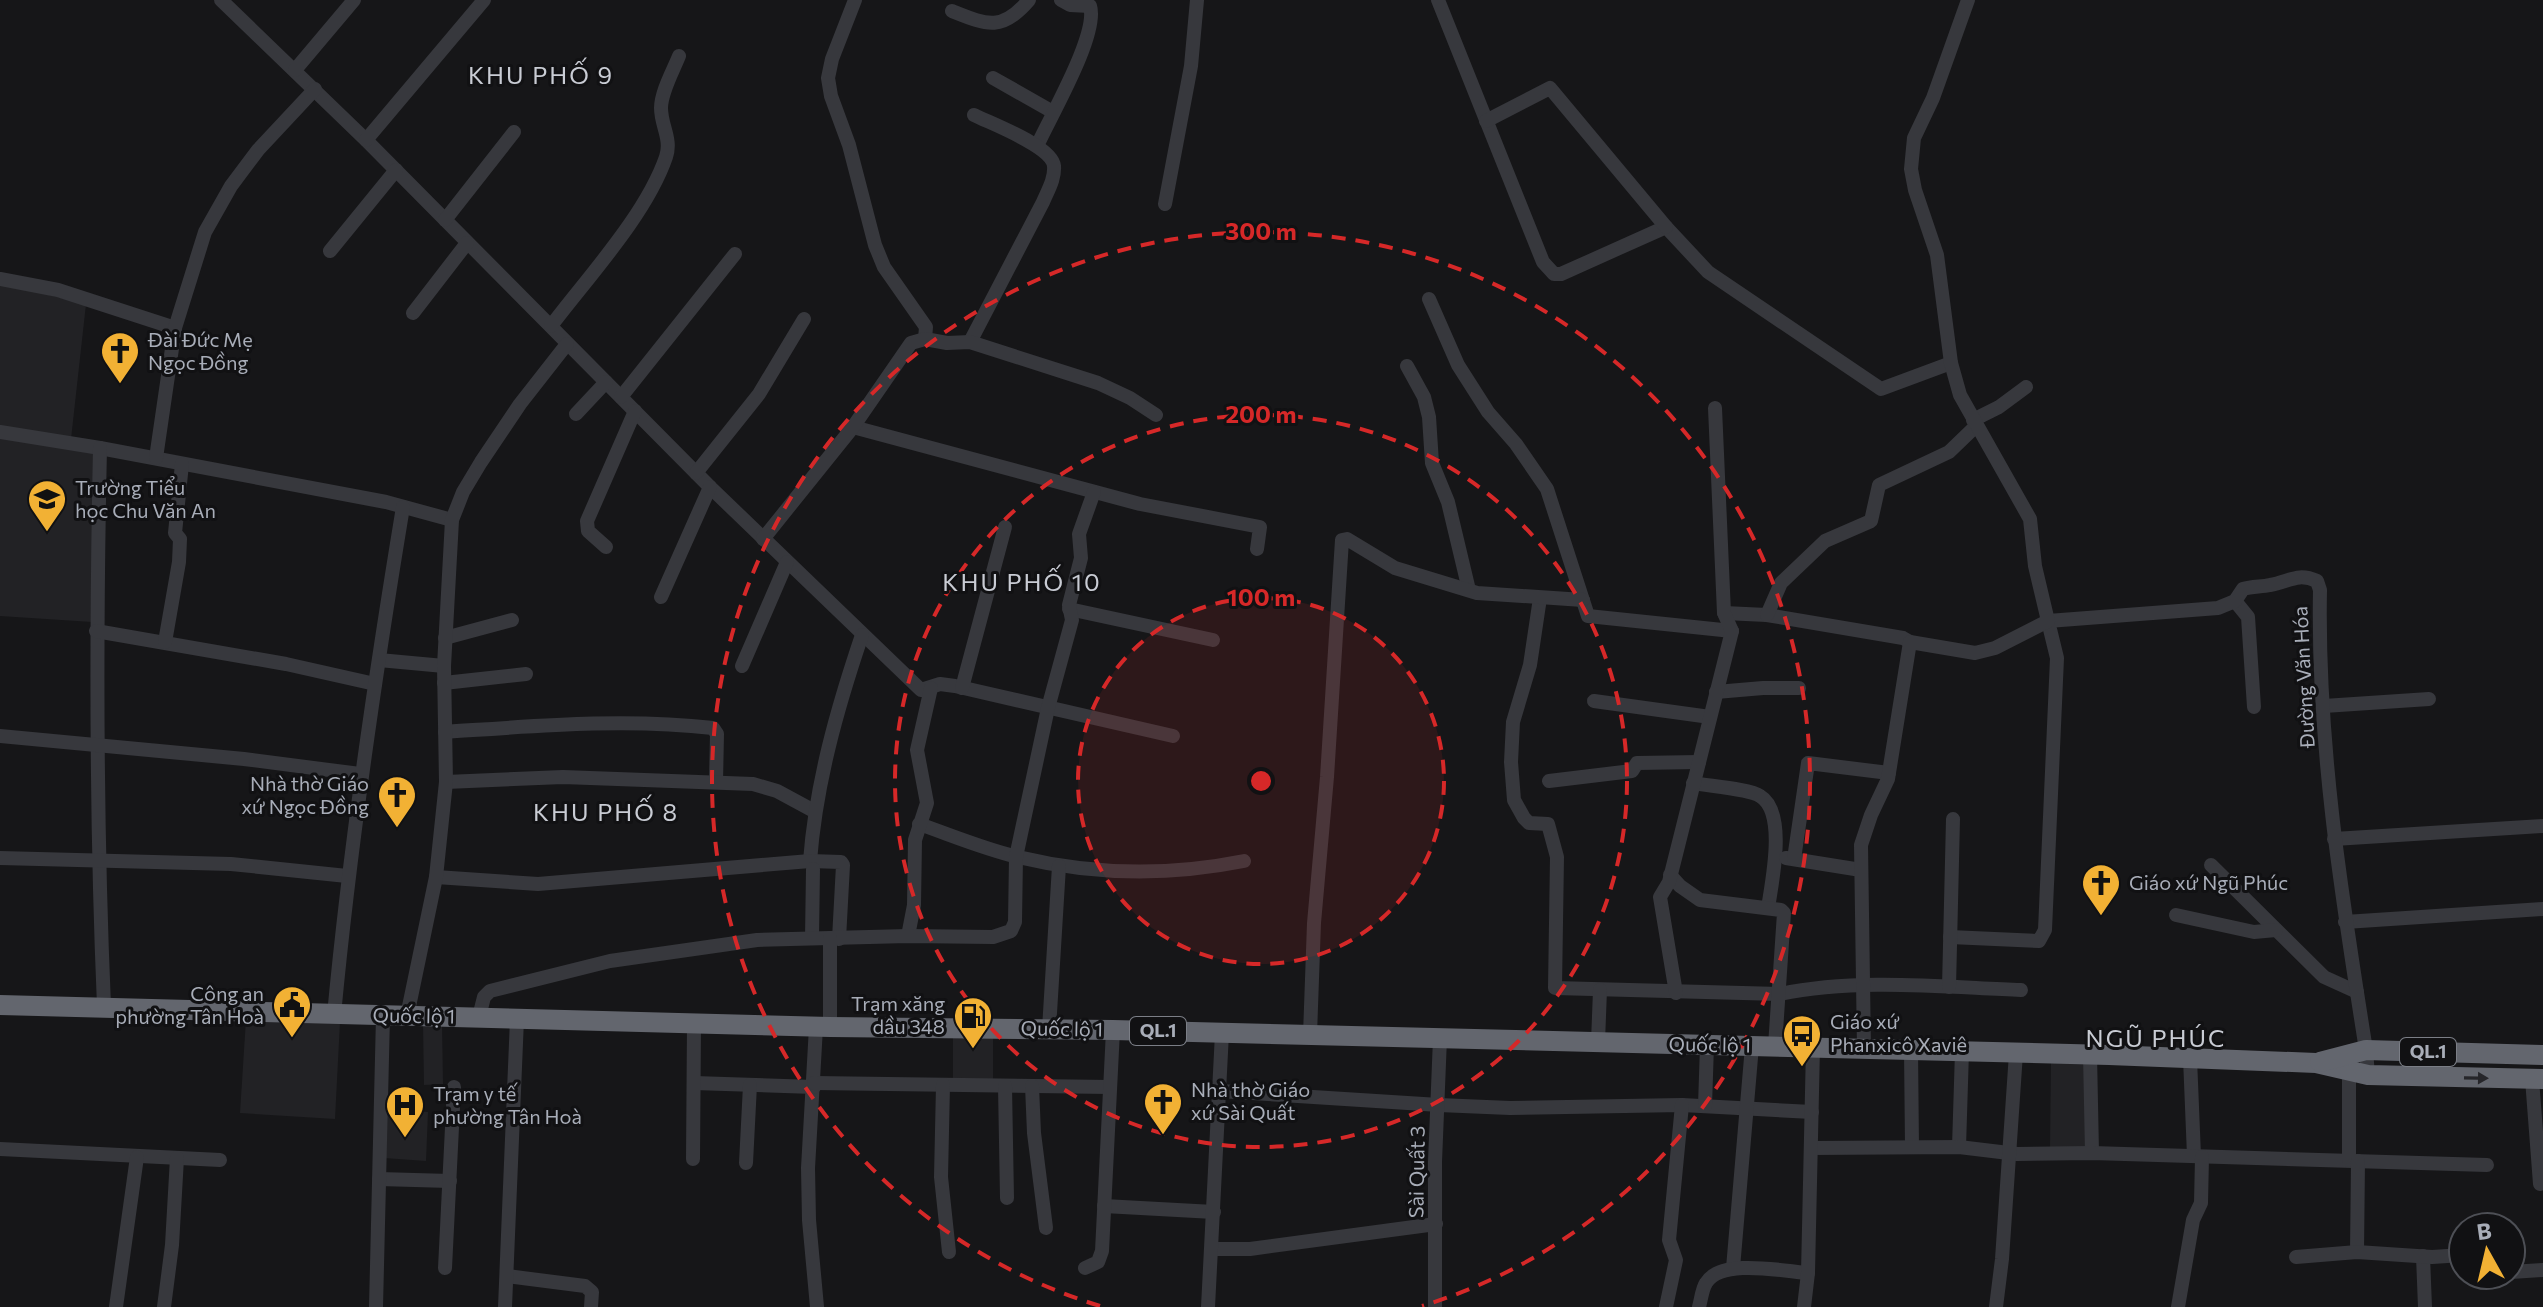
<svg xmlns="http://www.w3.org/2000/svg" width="2543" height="1307" viewBox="0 0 2543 1307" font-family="Commissioner,sans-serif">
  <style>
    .built { fill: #222225 }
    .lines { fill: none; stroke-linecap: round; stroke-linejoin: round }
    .minor { stroke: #37383d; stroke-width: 14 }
    .highway { stroke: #63666e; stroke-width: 20 }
    .oneway { fill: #26262a }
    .ring { fill: none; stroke: #d62828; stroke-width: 4; stroke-dasharray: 14 10 }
    .labels { text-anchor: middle; stroke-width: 6; stroke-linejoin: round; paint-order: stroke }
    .shield { fill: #111113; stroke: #7b7e86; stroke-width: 2 }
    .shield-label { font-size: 18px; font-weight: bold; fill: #a8adb8 }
    .poi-label { font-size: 20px; fill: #a8adb8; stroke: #111113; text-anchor: start }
    .street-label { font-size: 20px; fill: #a8adb8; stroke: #111113 }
    .quarter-label { font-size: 24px; letter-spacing: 2px; fill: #c9ccd4; stroke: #111113 }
    .centre { fill: #d62828; stroke: #111113; stroke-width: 4 }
    .ring-label { font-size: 24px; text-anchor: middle; font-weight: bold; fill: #d62828; stroke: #111113; stroke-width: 6; stroke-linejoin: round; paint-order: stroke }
  </style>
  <rect width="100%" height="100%" fill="#161618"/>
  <g class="built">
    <path d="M0 283 86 304 71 439 0 428Z"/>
    <path d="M0 436 96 451 92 622 0 616Z"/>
    <path d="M246 1019 340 1022 335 1119 240 1113Z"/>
    <path d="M423 1023 442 1024 443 1084 424 1085Z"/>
    <rect x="953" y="1035" width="40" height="46"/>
    <path d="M2051 1061H2086L2088 1148 2050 1149Z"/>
    <path d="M385 1109 428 1112 426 1161 384 1158Z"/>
  </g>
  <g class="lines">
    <g class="minor">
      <path d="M221 0 366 140 710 487 921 690 940 684 955 686 1173 736"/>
      <path d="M855 0 832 59 828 78 831 96 849 145 875 245 884 267 926 327 925 339"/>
      <path d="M1438 0 1543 262 1554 274H1561L1666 227 1708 272 1881 389 1951 363"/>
      <path d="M952 11C987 25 1002 32 1029 0"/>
      <path d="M295 70 354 0"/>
      <path d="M993 78 1053 112"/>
      <path d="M1486 121 1550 88 1666 227"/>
      <path d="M366 140 484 0"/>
      <path d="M1037 146C1050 117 1099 34 1090 6L1070 5 1061 0"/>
      <path d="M1165 204 1191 66 1197 0"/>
      <path d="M445 220 514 132"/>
      <path d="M330 251 396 170"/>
      <path d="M0 279 58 290 175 328"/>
      <path d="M1429 299 1458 365 1488 412 1516 444 1547 489 1588 616 1732 631"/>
      <path d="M413 313 467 243"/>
      <path d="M551 326C588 277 646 215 666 157 672 139 661 126 661 108 661 92 673 71 679 56"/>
      <path d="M970 342 1043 202C1048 190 1055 179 1054 166 1052 146 992 124 974 115"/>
      <path d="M1407 366 1424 397 1429 417 1432 463 1448 502 1469 590"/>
      <path d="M621 397 735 254"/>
      <path d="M576 414 606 382"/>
      <path d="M1973 420 1999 407 2026 387"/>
      <path d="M853 427 1140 504 1260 527 1257 549"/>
      <path d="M0 432 100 448 386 502 452 520"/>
      <path d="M100 448C96 634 96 820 104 1006"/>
      <path d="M156 458 175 328 205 232 231 186 258 150 315 89"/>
      <path d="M696 473 759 394 804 319"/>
      <path d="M763 539 853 427 911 343 925 339 947 343 970 342 1098 383 1130 398 1156 415"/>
      <path d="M606 547 588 531 587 521 635 411"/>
      <path d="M661 597 710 487"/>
      <path d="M1540 598 1530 665 1513 722 1511 762 1514 800 1524 818 1529 823 1548 824 1557 857 1555 988 1780 994C1858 978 1942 987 2021 990"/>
      <path d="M2235 601 2248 617 2254 707"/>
      <path d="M1069 609 1213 640"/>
      <path d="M1724 613 1767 615 1903 638 1910 642"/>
      <path d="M1767 615 1781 583 1825 541 1871 521 1879 485 1949 452 1976 426"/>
      <path d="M96 631 286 664 375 684"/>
      <path d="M445 638 512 620"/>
      <path d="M165 642 179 562 180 539 175 533 182 464"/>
      <path d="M379 660 444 666"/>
      <path d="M742 666 787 562"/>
      <path d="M444 683 526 674"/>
      <path d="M962 688 1005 527"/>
      <path d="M1716 692 1763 688H1799"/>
      <path d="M1594 701 1710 717"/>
      <path d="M2324 706 2429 699"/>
      <path d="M445 732C535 726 624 718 713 728L717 734 716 782"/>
      <path d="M0 736 244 759 360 774"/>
      <path d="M1549 781 1632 771 1637 763 1699 762"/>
      <path d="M446 782 563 777 753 784 777 791 814 811"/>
      <path d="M1693 783C1708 786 1750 789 1760 796 1787 812 1772 881 1768 908"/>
      <path d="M919 824C951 835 984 849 1018 857 1093 875 1169 876 1244 861"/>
      <path d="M2334 839 2543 826"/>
      <path d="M0 858 231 864 347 876"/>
      <path d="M1786 858 1861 870"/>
      <path d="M1794 859 1808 763 1889 773"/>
      <path d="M810 861C816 783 837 709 862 635"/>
      <path d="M2211 865 2324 977 2357 992"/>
      <path d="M1670 875 1680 886 1700 900 1781 910 1784 913 1775 1046"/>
      <path d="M436 877 538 884 810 861 841 862 843 865 839 939"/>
      <path d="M2176 915 2254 932 2276 930"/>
      <path d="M2345 922 2543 909"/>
      <path d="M908 936 914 905 915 840 927 803 917 750 931 688"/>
      <path d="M1950 937 2039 941 2045 930 2057 658 2048 621 2218 608 2235 601 2243 589C2252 586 2261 587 2270 585 2289 582 2297 572 2317 581L2320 590C2317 744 2342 898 2366 1050L2368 1075"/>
      <path d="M812 938 813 869"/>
      <path d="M1949 987 1953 819"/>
      <path d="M1676 993 1660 897 1669 882 1732 631 1724 613 1715 408"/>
      <path d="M334 1015C350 844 375 676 403 507"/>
      <path d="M407 1016 436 877 446 782 444 666 452 520 463 492 481 462 520 404 567 344"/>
      <path d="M479 1017 484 997 490 991 610 961 757 940 908 936 993 937 1011 931 1015 922 1016 857 1048 708 1072 620 1069 605 1081 558 1079 534 1094 492"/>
      <path d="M816 1027 808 1168 809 1220 817 1307"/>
      <path d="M830 1027V938"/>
      <path d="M1049 1029 1059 866"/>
      <path d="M1310 1035 1314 923 1327 777 1342 540 1347 539 1395 568 1477 593 1583 600"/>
      <path d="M1598 1042 1600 990"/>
      <path d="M1864 1049 1861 845 1871 815 1888 779 1910 642 1975 653 1995 648 2048 621 2035 566 2030 519 1960 395 1951 363 1937 255 1915 190 1911 169 1914 138 1933 98 1968 0"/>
      <path d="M1911 1050 1912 1147"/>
      <path d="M2090 1054 2092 1153"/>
      <path d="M2190 1058 2194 1156"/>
      <path d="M2532 1079 2540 1184"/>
      <path d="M694 1083 814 1087"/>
      <path d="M814 1083 1110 1087"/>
      <path d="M943 1085 941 1177 949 1252"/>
      <path d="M1005 1086 1007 1198"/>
      <path d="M1032 1086 1034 1133 1046 1228"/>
      <path d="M1220 1091 1439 1105 1510 1108 1682 1105 1812 1112"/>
      <path d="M1705 1106 1707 1045"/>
      <path d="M1959 1147 1962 1051"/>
      <path d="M1812 1148 1959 1147 2017 1154 2092 1153 2487 1165"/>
      <path d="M0 1149 220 1160"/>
      <path d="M693 1159 694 1024"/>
      <path d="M2349 1160V1065"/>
      <path d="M746 1163 750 1085"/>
      <path d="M379 1179 450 1181"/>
      <path d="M1104 1206 1214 1212"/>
      <path d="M1212 1249H1250L1436 1224"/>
      <path d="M2357 1252 2358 1161"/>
      <path d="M2423 1256 2425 1307"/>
      <path d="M2296 1257 2357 1252 2432 1257 2463 1255"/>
      <path d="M445 1268 454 1087"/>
      <path d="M1085 1268 1098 1262 1102 1251 1113 1030"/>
      <path d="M1733 1268 1752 1046"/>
      <path d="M2511 1272 2543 1270"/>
      <path d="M507 1276 585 1286 592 1292 591 1307"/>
      <path d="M116 1307 137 1157"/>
      <path d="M164 1307 172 1245 177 1158"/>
      <path d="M376 1307 383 1016"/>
      <path d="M505 1307 517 1019"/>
      <path d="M1208 1307 1222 1033"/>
      <path d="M1435 1307V1162L1440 1038"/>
      <path d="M1666 1307 1676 1260 1669 1240 1682 1105"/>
      <path d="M1699 1307C1701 1300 1702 1289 1706 1283 1721 1258 1782 1271 1808 1273"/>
      <path d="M1804 1307 1808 1273 1813 1047"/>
      <path d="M1996 1307 2002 1259 2016 1053"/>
      <path d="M2178 1307 2193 1220 2201 1203 2202 1157"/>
    </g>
    <g class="highway">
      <path d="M0 1005 830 1027 1113 1030 2109 1055 2316 1063 2368 1075 2543 1079"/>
      <path d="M2320 1062 2366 1050 2543 1055"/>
    </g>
  </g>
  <defs><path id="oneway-solid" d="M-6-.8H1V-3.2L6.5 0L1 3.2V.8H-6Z" transform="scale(2)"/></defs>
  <use class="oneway" href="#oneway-solid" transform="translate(2476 1078) rotate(1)"/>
  <circle cx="1261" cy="781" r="183" fill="#d62828" fill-opacity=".12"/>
  <g class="ring">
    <circle cx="1261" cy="781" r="183"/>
    <circle cx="1261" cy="781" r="366"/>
    <path d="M1100 1306A549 549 0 1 1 1422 1306"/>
  </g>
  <defs>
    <g id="church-pin" transform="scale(2)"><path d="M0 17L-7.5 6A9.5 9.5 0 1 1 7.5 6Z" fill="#f2b134" stroke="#111113"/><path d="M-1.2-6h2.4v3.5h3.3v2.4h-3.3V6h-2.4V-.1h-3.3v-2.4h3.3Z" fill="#111"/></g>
    <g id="school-pin" transform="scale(2)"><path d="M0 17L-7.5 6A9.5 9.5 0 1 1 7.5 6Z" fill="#f2b134" stroke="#111113"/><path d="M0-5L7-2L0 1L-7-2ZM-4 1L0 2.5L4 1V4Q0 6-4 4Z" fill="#111"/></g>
    <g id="civic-pin" transform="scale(2)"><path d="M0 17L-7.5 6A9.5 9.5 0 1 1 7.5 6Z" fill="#f2b134" stroke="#111113"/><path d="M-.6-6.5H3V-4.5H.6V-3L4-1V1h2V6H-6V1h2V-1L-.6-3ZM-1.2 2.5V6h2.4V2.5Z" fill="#111"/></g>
    <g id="fuel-pin" transform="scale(2)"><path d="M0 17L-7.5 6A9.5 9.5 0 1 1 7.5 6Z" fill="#f2b134" stroke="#111113"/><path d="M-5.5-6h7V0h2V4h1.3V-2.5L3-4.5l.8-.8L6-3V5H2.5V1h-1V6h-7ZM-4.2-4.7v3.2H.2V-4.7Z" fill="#111"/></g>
    <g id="bus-pin" transform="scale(2)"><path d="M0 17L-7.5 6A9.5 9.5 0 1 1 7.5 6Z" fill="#f2b134" stroke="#111113"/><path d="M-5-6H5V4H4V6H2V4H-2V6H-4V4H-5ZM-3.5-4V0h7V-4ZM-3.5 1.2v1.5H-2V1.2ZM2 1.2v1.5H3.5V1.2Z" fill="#111"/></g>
    <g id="hospital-pin" transform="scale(2)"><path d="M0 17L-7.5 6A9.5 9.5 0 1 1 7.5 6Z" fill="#f2b134" stroke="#111113"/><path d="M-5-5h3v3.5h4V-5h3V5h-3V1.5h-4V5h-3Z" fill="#111"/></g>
  </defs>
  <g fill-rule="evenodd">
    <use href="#church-pin" x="120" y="351"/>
    <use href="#school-pin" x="47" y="499"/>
    <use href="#church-pin" x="397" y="795"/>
    <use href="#church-pin" x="2101" y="883"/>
    <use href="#civic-pin" x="292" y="1005"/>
    <use href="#fuel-pin" x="973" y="1016"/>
    <use href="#bus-pin" x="1802" y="1034"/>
    <use href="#church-pin" x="1163" y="1102"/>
    <use href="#hospital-pin" x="405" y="1105"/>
  </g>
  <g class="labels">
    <g class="shield">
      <rect x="1130" y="1017" width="56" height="28" rx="6"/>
      <rect x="2400" y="1038" width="56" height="28" rx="6"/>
    </g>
    <g class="shield-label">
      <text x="1158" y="1037">QL.1</text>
      <text x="2428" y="1058">QL.1</text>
    </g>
    <g class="poi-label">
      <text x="148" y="347">Đài Đức Mẹ<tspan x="148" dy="23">Ngọc Đồng</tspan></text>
      <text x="75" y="495">Trường Tiểu<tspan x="75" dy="23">học Chu Văn An</tspan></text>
      <text x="369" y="791" text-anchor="end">Nhà thờ Giáo<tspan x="369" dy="23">xứ Ngọc Đồng</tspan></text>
      <text x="2129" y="890">Giáo xứ Ngũ Phúc</text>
      <text x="264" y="1001" text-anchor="end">Công an<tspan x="264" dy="23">phường Tân Hoà</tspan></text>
      <text x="945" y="1011" text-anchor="end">Trạm xăng<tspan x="945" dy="23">dầu 348</tspan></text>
      <text x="1830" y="1029">Giáo xứ<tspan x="1830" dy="23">Phanxicô Xaviê</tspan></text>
      <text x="1191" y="1097">Nhà thờ Giáo<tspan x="1191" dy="23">xứ Sài Quất</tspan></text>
      <text x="433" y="1101">Trạm y tế<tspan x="433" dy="23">phường Tân Hoà</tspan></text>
    </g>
    <g class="street-label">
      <text transform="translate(2304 677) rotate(-93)" y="7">Đường Văn Hóa</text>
      <text transform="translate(414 1016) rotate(1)" y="7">Quốc lộ 1</text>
      <text transform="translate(1062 1029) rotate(1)" y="7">Quốc lộ 1</text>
      <text transform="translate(1710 1045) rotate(1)" y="7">Quốc lộ 1</text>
      <text transform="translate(1417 1172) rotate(-89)" y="7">Sài Quất 3</text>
    </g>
    <g class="quarter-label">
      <text x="541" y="84">KHU PHỐ 9</text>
      <text x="1022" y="591">KHU PHỐ 10</text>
      <text x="606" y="821">KHU PHỐ 8</text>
      <text x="2156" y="1047">NGŨ PHÚC</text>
    </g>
  </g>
  <circle cx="1261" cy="781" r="12" class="centre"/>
  <g class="ring-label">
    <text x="1261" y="240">300 m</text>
    <text x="1261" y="423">200 m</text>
    <text x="1261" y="606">100 m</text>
  </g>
  <g transform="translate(2487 1251) rotate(352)"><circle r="38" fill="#111113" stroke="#4d4f55" stroke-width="2"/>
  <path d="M0-6L14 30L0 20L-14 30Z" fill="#f2b134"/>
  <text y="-12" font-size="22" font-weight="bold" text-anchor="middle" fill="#a8adb8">B</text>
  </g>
</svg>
